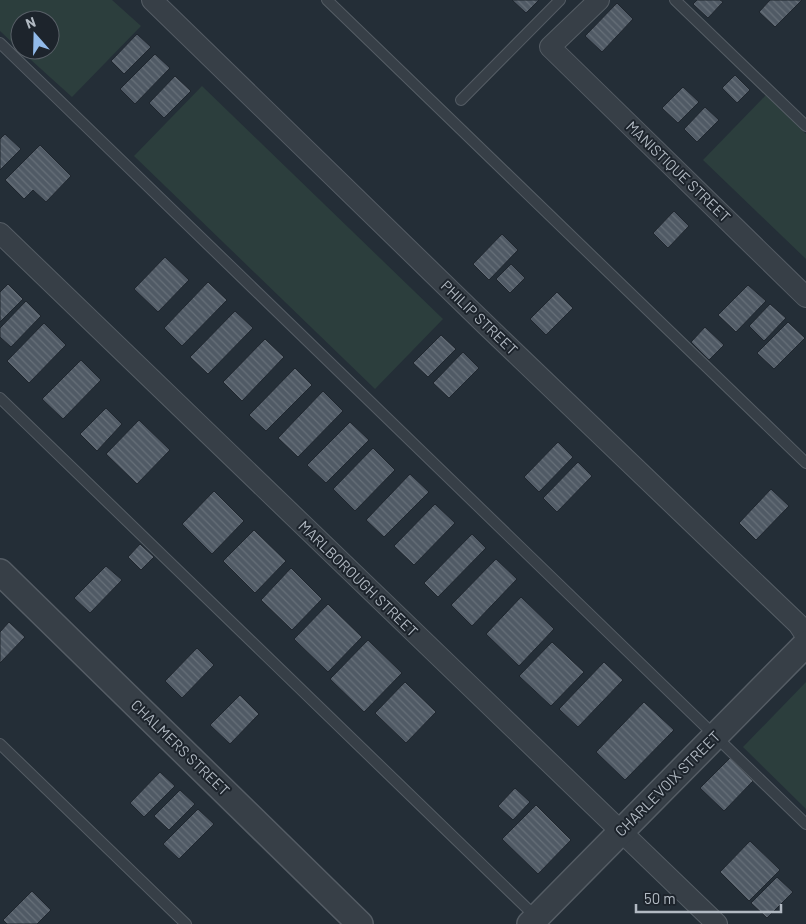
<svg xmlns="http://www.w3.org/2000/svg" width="806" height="924" viewBox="0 0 806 924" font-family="Barlow,sans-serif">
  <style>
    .grass { fill: #2c3e3d }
    .building { fill: url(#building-back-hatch); stroke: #1f262e }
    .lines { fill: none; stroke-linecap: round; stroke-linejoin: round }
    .service-casing { stroke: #555d65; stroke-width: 12 }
    .minor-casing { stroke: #555d65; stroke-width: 22 }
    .tertiary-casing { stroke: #555d65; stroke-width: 28 }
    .service { stroke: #373f47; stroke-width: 10 }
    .minor { stroke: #373f47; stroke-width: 20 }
    .tertiary { stroke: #373f47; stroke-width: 25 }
    .labels { text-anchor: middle; stroke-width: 4; stroke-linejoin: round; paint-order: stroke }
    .street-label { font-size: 15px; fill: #b2bac3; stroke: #1d242c }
  </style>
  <defs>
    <pattern id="building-back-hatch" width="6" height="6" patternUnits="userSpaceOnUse" patternTransform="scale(1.25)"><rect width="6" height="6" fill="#505a65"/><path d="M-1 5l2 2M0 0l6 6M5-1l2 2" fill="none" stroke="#677079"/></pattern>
  </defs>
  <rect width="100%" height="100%" fill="#242e37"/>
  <g class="grass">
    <path d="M0 0H112L141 26 72 97 20 50H50V20H20V50L0 31Z"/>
    <path d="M202 86 443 319 375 389 134 156Z"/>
    <path d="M766 95 806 134V259L703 160Z"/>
    <path d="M806 682V809L743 747Z"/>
  </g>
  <g class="building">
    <path d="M512 0H539L526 13Z"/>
    <path d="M697 0H720L723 2 708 18 693 4Z"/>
    <path d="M770 0H802L775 27 759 12Z"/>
    <path d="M617 3 633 19 602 52 585 36Z"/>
    <path d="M137 34 151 47 124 74 111 61Z"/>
    <path d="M155 54 170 68 135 104 120 89Z"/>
    <path d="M735 75 750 90 737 103 722 88Z"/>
    <path d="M175 76 191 91 164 118 149 103Z"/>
    <path d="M683 87 699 102 678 123 662 108Z"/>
    <path d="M705 107 719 120 697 142 684 129Z"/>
    <path d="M5 134 21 149 0 170V139Z"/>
    <path d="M40 145 71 176 46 202 33 190 24 199 5 180Z"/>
    <path d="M674 211 689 226 668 248 653 233Z"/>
    <path d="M502 234 518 250 489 280 473 264Z"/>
    <path d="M165 257 189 280 158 312 134 289Z"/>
    <path d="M511 264 525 278 510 293 496 279Z"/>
    <path d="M208 282 227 300 182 346 164 328Z"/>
    <path d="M8 284 23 299 0 322V292Z"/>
    <path d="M748 285 766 301 736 332 718 315Z"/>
    <path d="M557 292 573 308 546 335 530 319Z"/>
    <path d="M26 301 41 316 11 347 0 337V328Z"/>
    <path d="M770 304 786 318 764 341 749 326Z"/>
    <path d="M235 311 253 328 208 374 190 357Z"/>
    <path d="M788 322 805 338 774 369 757 353Z"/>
    <path d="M44 323 66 345 29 383 7 361Z"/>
    <path d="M705 327 724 345 709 360 691 342Z"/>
    <path d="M441 335 456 349 428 377 413 363Z"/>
    <path d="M265 339 284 357 242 401 223 382Z"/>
    <path d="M463 352 479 368 449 398 433 383Z"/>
    <path d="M81 360 101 380 63 419 42 399Z"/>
    <path d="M295 368 312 385 266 431 249 415Z"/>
    <path d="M323 391 343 411 298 457 278 438Z"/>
    <path d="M106 408 122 424 97 451 80 434Z"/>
    <path d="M139 420 170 450 137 484 106 454Z"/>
    <path d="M350 422 369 440 326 483 307 465Z"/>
    <path d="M558 442 573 457 539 492 524 477Z"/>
    <path d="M373 448 395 470 355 511 333 489Z"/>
    <path d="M578 462 592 476 557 512 543 498Z"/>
    <path d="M410 474 429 492 384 537 366 520Z"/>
    <path d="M771 489 789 506 756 540 739 523Z"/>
    <path d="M214 491 244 521 212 554 182 524Z"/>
    <path d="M435 504 455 523 414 565 394 546Z"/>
    <path d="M254 530 286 561 255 593 223 561Z"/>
    <path d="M472 534 486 548 438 597 424 583Z"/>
    <path d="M140 544 154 557 141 570 128 557Z"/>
    <path d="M496 559 517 579 472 626 451 605Z"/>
    <path d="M106 566 122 580 90 613 74 598Z"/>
    <path d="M291 568 322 599 292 630 261 600Z"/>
    <path d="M521 597 554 629 519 666 486 634Z"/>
    <path d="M328 604 362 637 328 672 294 639Z"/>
    <path d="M9 622 25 637 0 663V632Z"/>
    <path d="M368 640 402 673 364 712 330 679Z"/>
    <path d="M552 642 584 672 551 706 519 676Z"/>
    <path d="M197 648 214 665 182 698 165 681Z"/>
    <path d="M604 662 623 680 578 727 559 709Z"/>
    <path d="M405 682 436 712 406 743 375 713Z"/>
    <path d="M240 695 259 714 230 744 210 725Z"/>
    <path d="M644 702 674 730 625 780 596 752Z"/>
    <path d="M730 758 753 781 724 811 700 788Z"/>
    <path d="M160 772 175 786 144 817 130 803Z"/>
    <path d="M515 788 530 802 513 820 498 806Z"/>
    <path d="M180 790 195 804 169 830 154 816Z"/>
    <path d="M536 805 571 840 538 874 502 839Z"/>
    <path d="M198 809 214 824 179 859 163 844Z"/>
    <path d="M750 841 780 870 749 901 720 872Z"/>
    <path d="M777 877 793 892 767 918 751 903Z"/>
    <path d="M32 891 51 910 37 924H7L3 920Z"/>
  </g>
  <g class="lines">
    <g class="service-casing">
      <g id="service">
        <path d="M327 0 806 463"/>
        <path d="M675 0 806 126"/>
        <path d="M0 43 806 824"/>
        <path d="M461 100 560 0"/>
        <path d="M0 398 536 917"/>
        <path d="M0 744 186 924"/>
      </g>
    </g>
    <g class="minor-casing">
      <g id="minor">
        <path d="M152 0 485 324 798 624 806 636"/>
        <path d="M599 0 550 47 806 297"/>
        <path d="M0 233 717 924"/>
      </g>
    </g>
    <g class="tertiary-casing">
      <g id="tertiary">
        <path d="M0 572 360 924"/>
        <path d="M530 924 806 644"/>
      </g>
    </g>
    <use href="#service" class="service"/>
    <use href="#minor" class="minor"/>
    <use href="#tertiary" class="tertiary"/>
  </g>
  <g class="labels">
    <g class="street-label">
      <text transform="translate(678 172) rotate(44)" y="5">MANISTIQUE STREET</text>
      <text transform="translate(479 318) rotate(44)" y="5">PHILIP STREET</text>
      <text transform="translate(358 579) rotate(44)" y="5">MARLBOROUGH STREET</text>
      <text transform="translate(180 748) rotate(44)" y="5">CHALMERS STREET</text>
      <text transform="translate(668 784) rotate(-45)" y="5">CHARLEVOIX STREET</text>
    </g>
  </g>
  <g transform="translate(35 35) rotate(340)"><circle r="24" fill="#1d242c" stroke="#596068"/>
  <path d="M0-4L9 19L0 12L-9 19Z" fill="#91baea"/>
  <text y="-8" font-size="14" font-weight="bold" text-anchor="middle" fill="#b2bac3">N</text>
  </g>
  <path d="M636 904v8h145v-8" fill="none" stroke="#b2bac3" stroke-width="2.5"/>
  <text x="644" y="904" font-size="15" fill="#b2bac3" stroke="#1d242c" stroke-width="4" paint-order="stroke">50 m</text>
</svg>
